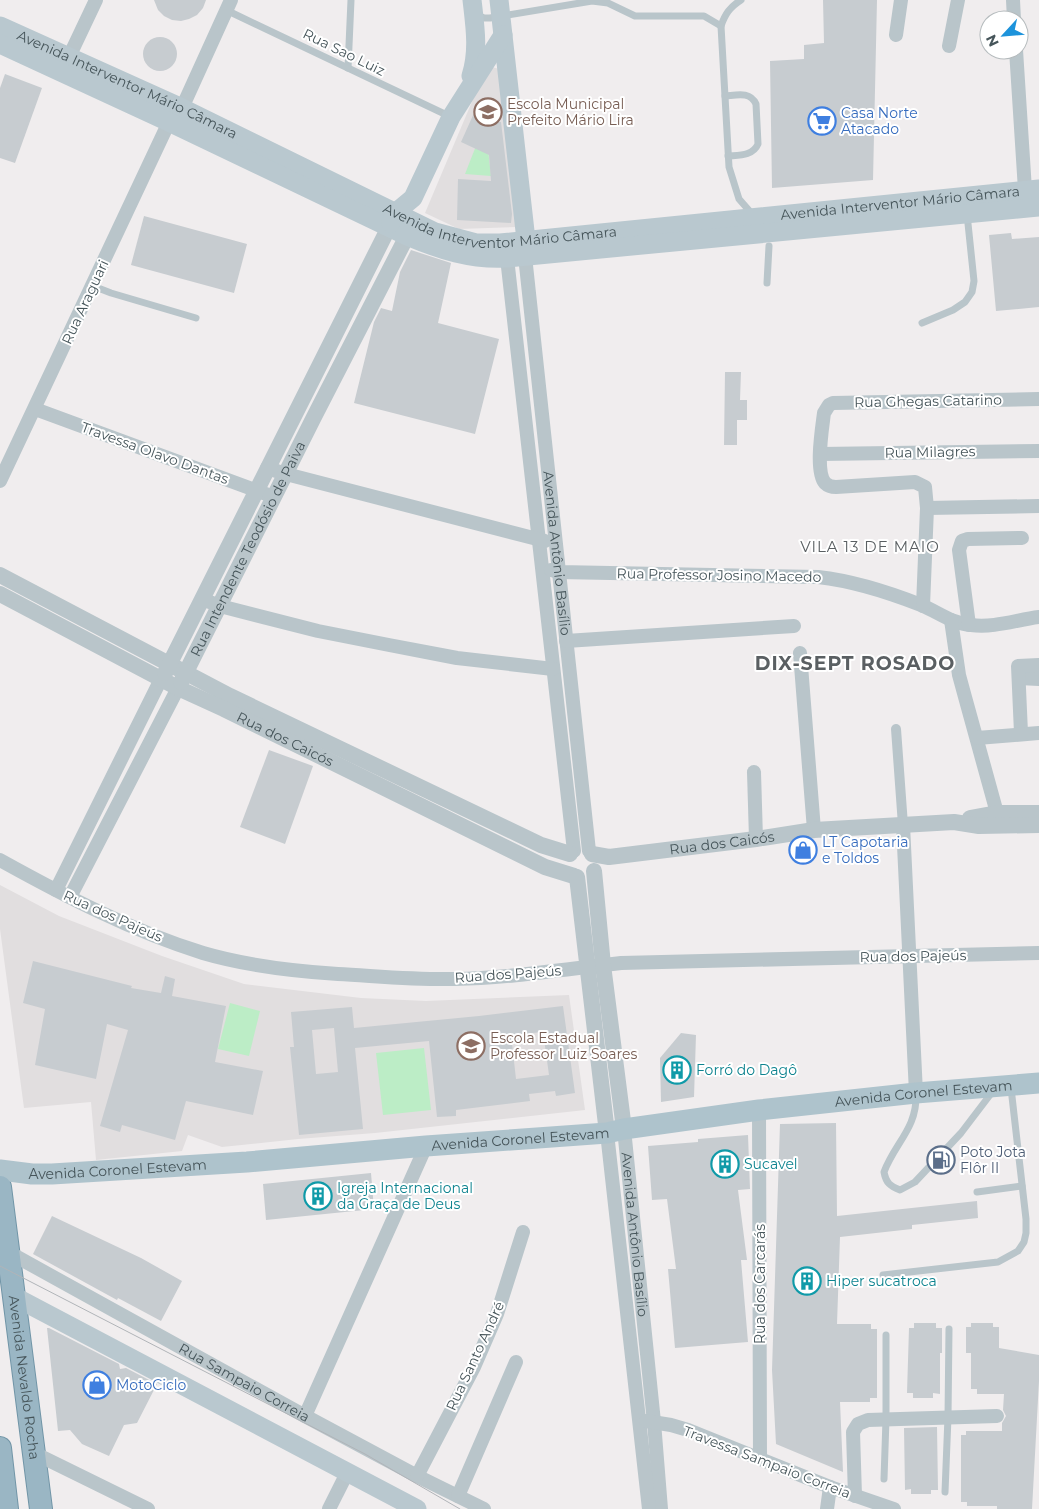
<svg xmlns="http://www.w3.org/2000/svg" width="1039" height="1509" viewBox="0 0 1039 1509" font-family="Montserrat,sans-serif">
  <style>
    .education { fill: #e1dedf }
    .green { fill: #bcedc6 }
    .building { fill: #c7ccd0; fill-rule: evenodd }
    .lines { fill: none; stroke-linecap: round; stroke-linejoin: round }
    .trunk-casing { stroke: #7195a7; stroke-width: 24 }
    .service { stroke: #b9c5ca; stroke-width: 7 }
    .pedestrian { stroke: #b9c5ca; stroke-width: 10 }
    .minor { stroke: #b9c5ca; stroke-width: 14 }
    .tertiary { stroke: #b9c5ca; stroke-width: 16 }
    .secondary { stroke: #b9c8cf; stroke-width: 19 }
    .primary { stroke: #aec3cc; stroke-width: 21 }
    .trunk { stroke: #9ab6c4; stroke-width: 22 }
    .tram { stroke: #b0b4b8; stroke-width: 1 }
    .labels { text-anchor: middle; stroke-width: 4; stroke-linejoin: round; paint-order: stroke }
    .street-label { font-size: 14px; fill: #46555a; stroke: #fff }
    .education-label { font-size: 14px; fill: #785e54; stroke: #fff; text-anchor: start }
    .shop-label { font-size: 14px; fill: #366cbe; stroke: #fff; text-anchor: start }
    .culture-label { font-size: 14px; fill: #0d838f; stroke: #fff; text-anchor: start }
    .service-label { font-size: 14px; fill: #4e5e75; stroke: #fff; text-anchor: start }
    .neighbourhood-label { font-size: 15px; letter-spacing: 1px; fill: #5a5f62; stroke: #fff }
    .district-label { font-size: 19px; font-weight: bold; letter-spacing: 1px; fill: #5a5f62; stroke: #fff }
  </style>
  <rect width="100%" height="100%" fill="#f0edee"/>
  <g class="education">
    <path d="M487 66 504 70 517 227 459 229 425 213Z"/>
    <path d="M0 885 59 916 162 956 244 984 361 998 426 1001 569 995 585 1110 375 1133 298 1139 222 1147 188 1135 182 1151 96 1160 91 1102 24 1108 0 929Z"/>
  </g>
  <g class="green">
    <path d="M485 123 491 176 465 174Z"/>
    <path d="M230 1003 260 1011 249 1056 218 1049Z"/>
    <path d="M424 1048 431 1110 383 1115 376 1053Z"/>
  </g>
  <g class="building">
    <path d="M154 0H206L203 8 197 15 189 19 181 21 172 20 164 16 158 10Z"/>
    <path d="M823 0H877L873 180 772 188 770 61 804 59V45L824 43Z"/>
    <circle cx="160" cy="54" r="17"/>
    <path d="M5 74 42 88 15 163 0 158V88Z"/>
    <path d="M479 102 492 108 485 123 501 122 512 214 511 223 457 220 458 179 491 181 489 155 461 142Z"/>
    <path d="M144 216 247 244 234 293 131 265Z"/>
    <path d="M1011 233 1012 239 1039 237V307L996 311 989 235Z"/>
    <path d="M411 250 451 263 438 323 499 339 475 434 354 403 374 322 381 308 392 311 400 272Z"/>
    <path d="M725 372H741L740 400H747V420H737V445H724Z"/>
    <path d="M269 750 313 766 285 844 240 827Z"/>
    <path d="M33 961 132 986 131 988 161 993 165 976 175 979 172 996 226 1006 215 1062 263 1071 253 1115 186 1101 175 1140 122 1125 120 1132 100 1126 128 1030 107 1024 96 1079 35 1065 45 1009 23 1003Z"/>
    <path d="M563 1006 575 1093 556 1096 555 1091 529 1094 530 1101 456 1110V1116L437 1117 429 1041 355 1048 363 1129 299 1135 290 1047H294L291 1012 352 1007 354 1028 479 1016ZM334 1028 338 1072 316 1074 312 1030ZM543 1032 549 1075 516 1079 511 1035Z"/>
    <path d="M681 1033 696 1035 694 1097 661 1102 660 1058Z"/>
    <path d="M836 1123 837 1216 977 1201 978 1218 912 1225V1229L840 1237 837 1324H871V1329H877V1398H870V1402H840L843 1472 776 1444 772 1370 780 1124Z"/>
    <path d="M748 1135 750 1189 738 1190 747 1260H741L748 1342 675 1348 668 1269H676L667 1199 652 1200 648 1146 698 1142V1139Z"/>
    <path d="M371 1173 374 1209 266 1220 263 1184Z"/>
    <path d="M52 1216 141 1258 182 1281 161 1321 118 1298 117 1300 33 1254Z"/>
    <path d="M914 1323H936V1328H942V1353H940V1394L933 1393V1398H913V1393H907L909 1328H914Z"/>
    <path d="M971 1323H993V1327H999V1348L1039 1355V1381L1032 1509H997V1506H967V1502H961V1435H966V1431H1002V1423L1006 1416 1003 1410 1004 1394H977V1389H971V1353H966V1327H971Z"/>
    <path d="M47 1328H49L119 1364 120 1369 126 1368 157 1384 137 1423 124 1425 109 1456 82 1444 70 1430 58 1431Z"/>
    <path d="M937 1427 938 1490H931V1494H911V1489L905 1490 904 1428Z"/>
  </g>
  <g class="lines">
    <g class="trunk-casing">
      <g id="trunk">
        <path id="s9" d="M0 1187 41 1509"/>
        <path d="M0 1448 7 1509"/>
      </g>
    </g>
    <g class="service">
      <path d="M741 0C730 7 725 14 721 26L729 167 739 199 753 215"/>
      <path d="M226 10 451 117"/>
      <path d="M475 14 484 18H490L592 1 608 3 635 16H704L721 26"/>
      <path d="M348 68 351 0"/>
      <path d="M725 96C737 95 750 91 756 104L758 144C753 156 739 155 728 156"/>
      <path d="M767 283 769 246"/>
      <path d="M93 286 111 293 196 318"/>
      <path d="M922 323 953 310 965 302 972 292 974 281 967 214"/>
      <path d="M916 1095C917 1128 895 1143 884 1172 886 1183 890 1186 900 1190L915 1182 961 1133 993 1091"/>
      <path d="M977 1192 1022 1186"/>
      <path d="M883 1275 998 1262 1018 1251 1024 1242 1026 1233V1219L1011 1088"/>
      <path d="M884 1479 886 1419V1335"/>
      <path d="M945 1492 948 1417 949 1329"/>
    </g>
    <path class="pedestrian" d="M896 729 903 825"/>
    <g class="minor">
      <path d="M1013 0 1014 20"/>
      <path d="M896 35 901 0"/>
      <path d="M949 46 958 0"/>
      <path d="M1016 50 1025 190"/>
      <path d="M69 57 96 0"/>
      <path d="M182 108 231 0"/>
      <path id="s1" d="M525 256 589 851"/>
      <path d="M507 258 574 851"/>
      <path d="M35 409 274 497"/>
      <path d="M820 454 1039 451"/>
      <path d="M267 468 286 474 545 541"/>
      <path d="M0 481 169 122"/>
      <path d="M927 508 1039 506"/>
      <path d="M551 570 559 572 818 577C854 581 888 592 921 605 938 612 953 624 971 625 994 628 1016 620 1039 617"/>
      <path d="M202 599 220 606 318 631 389 645 457 658 553 669"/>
      <path d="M923 606 927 508 925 487 915 482 836 487C832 487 828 486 825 483 815 471 822 429 824 413L829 405 833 403 1039 399"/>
      <path d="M951 620 959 675 965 697 997 813"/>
      <path d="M969 625 959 550 962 541 968 539 1022 538"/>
      <path d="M566 641 794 626"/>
      <path d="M800 653 814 830"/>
      <path d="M1019 678 1039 679"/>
      <path d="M1021 733 1018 666 1039 665"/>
      <path d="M977 738 1039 733"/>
      <path d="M754 772 756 839"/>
      <path d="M903 825 916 1093"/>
      <path d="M0 860C65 896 132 931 203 953 247 966 292 971 338 974 376 976 416 980 455 979 510 978 566 969 621 963L1039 953"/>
      <path d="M56 890 161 679"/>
      <path d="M70 897 178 688"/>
      <path d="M759 1110 760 1458"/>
      <path id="s2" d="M624 1129 654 1422 661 1509"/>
      <path d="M607 1133 649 1509"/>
      <path id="s3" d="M8 1252 305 1416 417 1476 484 1509"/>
      <path d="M305 1416 426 1146"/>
      <path d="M646 1421 671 1425 688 1430 830 1487 894 1509"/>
      <path d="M36 1454 148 1509"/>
      <path d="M417 1476 474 1367 497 1314 523 1232"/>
      <path d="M458 1496 516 1362"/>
      <path d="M855 1496 853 1432 858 1424 868 1420 997 1416"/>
      <path d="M329 1509 348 1471"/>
      <path d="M827 1509 830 1487"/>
    </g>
    <g class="tertiary">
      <path d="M0 575 230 696 541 845 570 854"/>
      <path id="s4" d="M0 594 178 688 224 709 545 867 574 876"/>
      <path d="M165 673 389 227"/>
      <path id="s5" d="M181 682 314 417 407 236"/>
      <path d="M970 818 997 813H1039"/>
      <path id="s6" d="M592 854 609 857 756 839 814 830 954 822 979 826 1039 825"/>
      <path d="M594 871 603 965 624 1129"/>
      <path d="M577 877 607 1133"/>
    </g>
    <g class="secondary">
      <path d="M499 0 526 240"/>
      <path id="s7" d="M0 26 182 108 435 232 476 243H500L1039 189"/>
      <path d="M0 44 169 122 407 236C440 250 471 260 507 258L1039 207"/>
      <path d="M471 76C479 51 475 26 472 0"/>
      <path d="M391 223 395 213 413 198 451 117 503 35"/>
      <path d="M15 1297 417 1509"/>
    </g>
    <path class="primary" id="s8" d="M0 1170 32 1174H52L247 1162 426 1146 607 1133 624 1129 759 1110 916 1093 1039 1083"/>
    <use href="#trunk" class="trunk"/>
    <path class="tram" d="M0 1266 365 1454 460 1509"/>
  </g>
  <defs>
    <g id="school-ring" transform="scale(1.4375)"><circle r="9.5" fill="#fff" stroke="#8d6e63" stroke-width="1.5"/><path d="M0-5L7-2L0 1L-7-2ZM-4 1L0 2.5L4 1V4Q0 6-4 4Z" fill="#8d6e63"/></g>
    <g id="supermarket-ring" transform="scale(1.4375)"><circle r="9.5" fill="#fff" stroke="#3f7fe0" stroke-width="1.5"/><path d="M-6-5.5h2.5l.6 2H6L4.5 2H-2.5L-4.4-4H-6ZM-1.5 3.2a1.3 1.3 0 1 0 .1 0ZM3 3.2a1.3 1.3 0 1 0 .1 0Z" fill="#3f7fe0"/></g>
    <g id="shop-ring" transform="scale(1.4375)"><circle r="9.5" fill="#fff" stroke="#3f7fe0" stroke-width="1.5"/><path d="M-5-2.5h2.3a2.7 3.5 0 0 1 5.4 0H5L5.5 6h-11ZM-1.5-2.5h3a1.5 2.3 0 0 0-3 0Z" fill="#3f7fe0"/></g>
    <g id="building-ring" transform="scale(1.4375)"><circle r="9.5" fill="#fff" stroke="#0f9aa8" stroke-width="1.5"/><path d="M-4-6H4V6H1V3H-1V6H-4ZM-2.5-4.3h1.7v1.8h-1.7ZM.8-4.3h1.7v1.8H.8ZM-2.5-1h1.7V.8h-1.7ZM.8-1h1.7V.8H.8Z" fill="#0f9aa8"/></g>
    <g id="fuel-ring" transform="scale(1.4375)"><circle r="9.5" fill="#fff" stroke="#5c6f8a" stroke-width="1.5"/><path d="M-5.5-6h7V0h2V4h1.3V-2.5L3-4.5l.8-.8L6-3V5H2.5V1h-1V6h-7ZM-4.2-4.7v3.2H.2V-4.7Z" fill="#5c6f8a"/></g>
  </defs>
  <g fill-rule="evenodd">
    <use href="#school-ring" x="488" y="112"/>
    <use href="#supermarket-ring" x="822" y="121"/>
    <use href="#shop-ring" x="803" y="850"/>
    <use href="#school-ring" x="471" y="1046"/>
    <use href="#building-ring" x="677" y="1070"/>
    <use href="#fuel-ring" x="941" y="1160"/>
    <use href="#building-ring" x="725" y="1164"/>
    <use href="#building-ring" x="318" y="1196"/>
    <use href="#building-ring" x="807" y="1281"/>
    <use href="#shop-ring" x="97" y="1385"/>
  </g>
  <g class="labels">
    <g class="street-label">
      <text transform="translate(344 52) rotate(26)" y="5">Rua Sao Luiz</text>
      <text dy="5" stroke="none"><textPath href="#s7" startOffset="140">Avenida Interventor Mário Câmara</textPath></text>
      <text dy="5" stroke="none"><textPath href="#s7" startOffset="950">Avenida Interventor Mário Câmara</textPath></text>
      <text dy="5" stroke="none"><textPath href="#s7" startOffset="545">Avenida Interventor Mário Câmara</textPath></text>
      <text transform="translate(85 302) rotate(-65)" y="5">Rua Araguari</text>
      <text transform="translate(928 401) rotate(-1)" y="5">Rua Ghegas Catarino</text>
      <text transform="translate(930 452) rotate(-1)" y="5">Rua Milagres</text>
      <text transform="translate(155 453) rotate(20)" y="5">Travessa Olavo Dantas</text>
      <text dy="5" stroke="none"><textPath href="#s5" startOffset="149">Rua Intendente Teodósio de Paiva</textPath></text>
      <text dy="5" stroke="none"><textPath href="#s1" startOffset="299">Avenida Antônio Basílio</textPath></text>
      <text transform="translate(719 575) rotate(1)" y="5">Rua Professor Josino Macedo</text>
      <text dy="5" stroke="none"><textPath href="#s4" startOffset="320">Rua dos Caicós</textPath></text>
      <text dy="5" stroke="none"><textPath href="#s6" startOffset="131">Rua dos Caicós</textPath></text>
      <text transform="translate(113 916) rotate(24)" y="5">Rua dos Pajeús</text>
      <text transform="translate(913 956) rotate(-1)" y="5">Rua dos Pajeús</text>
      <text transform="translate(508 974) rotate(-4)" y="5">Rua dos Pajeús</text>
      <text dy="5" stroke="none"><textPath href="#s8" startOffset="928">Avenida Coronel Estevam</textPath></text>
      <text dy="5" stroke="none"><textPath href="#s8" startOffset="522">Avenida Coronel Estevam</textPath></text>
      <text dy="5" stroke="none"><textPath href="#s8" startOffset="118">Avenida Coronel Estevam</textPath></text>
      <text dy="5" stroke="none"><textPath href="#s2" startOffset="106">Avenida Antônio Basílio</textPath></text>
      <text transform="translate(760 1284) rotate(-90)" y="5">Rua dos Carcarás</text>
      <text transform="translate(475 1356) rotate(-65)" y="5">Rua Santo André</text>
      <text dy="5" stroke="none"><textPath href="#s9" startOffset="192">Avenida Nevaldo Rocha</textPath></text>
      <text dy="5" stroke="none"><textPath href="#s3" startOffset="270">Rua Sampaio Correia</textPath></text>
      <text transform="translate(767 1462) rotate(21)" y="5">Travessa Sampaio Correia</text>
    </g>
    <g class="education-label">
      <text x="507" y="109">Escola Municipal<tspan x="507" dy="16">Prefeito Mário Lira</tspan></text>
      <text x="490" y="1043">Escola Estadual<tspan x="490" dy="16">Professor Luiz Soares</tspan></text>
    </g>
    <g class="shop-label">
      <text x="841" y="118">Casa Norte<tspan x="841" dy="16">Atacado</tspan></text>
      <text x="822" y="847">LT Capotaria<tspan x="822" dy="16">e Toldos</tspan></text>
      <text x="116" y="1390">MotoCiclo</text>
    </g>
    <g class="culture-label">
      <text x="696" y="1075">Forró do Dagô</text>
      <text x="744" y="1169">Sucavel</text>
      <text x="337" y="1193">Igreja Internacional<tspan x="337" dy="16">da Graça de Deus</tspan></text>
      <text x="826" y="1286">Hiper sucatroca</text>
    </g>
    <g class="service-label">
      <text x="960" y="1157">Poto Jota<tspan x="960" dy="16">Flôr II</tspan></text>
    </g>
    <g class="neighbourhood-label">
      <text x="870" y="552">VILA 13 DE MAIO</text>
    </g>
    <g class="district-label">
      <text x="855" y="670">DIX-SEPT ROSADO</text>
    </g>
  </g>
  <g transform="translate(1004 35) rotate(244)"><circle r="24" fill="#ffffff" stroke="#b5bbbd"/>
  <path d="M0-4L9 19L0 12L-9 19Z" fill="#1d93db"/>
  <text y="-8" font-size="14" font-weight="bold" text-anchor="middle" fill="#46555a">N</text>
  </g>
</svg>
